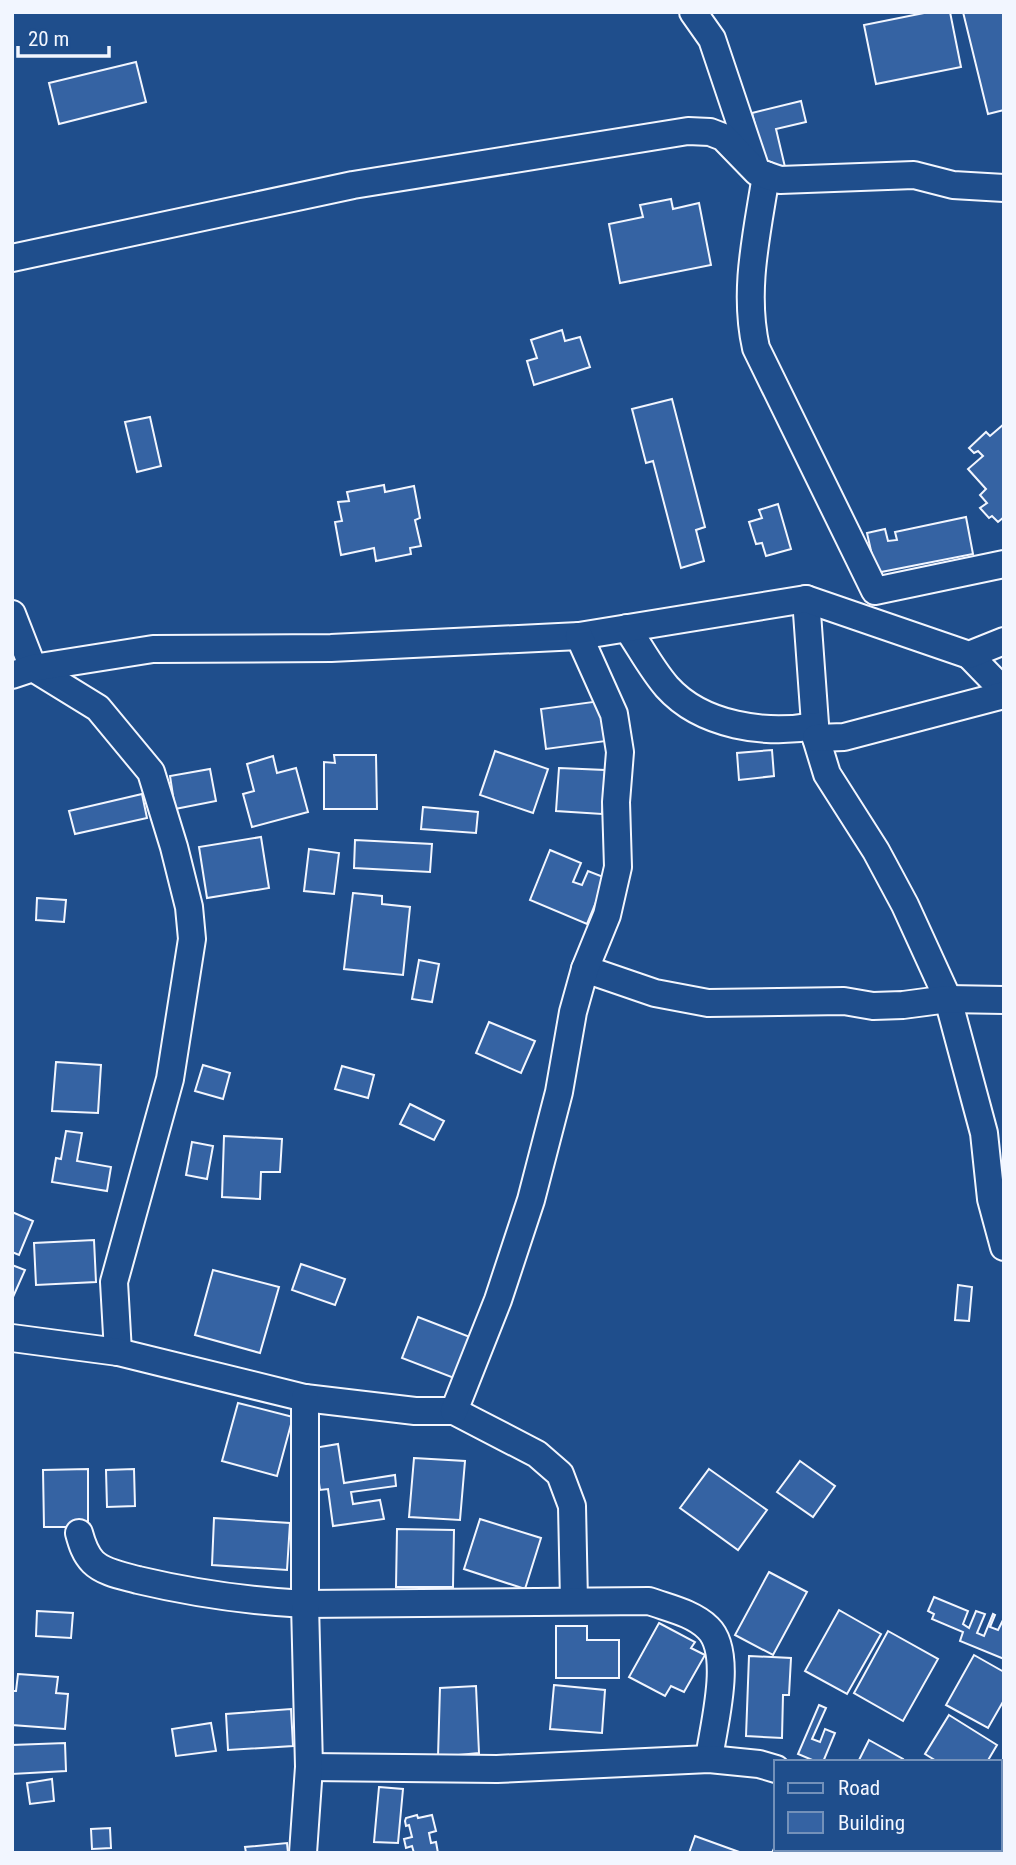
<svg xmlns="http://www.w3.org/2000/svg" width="1016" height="1865" viewBox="0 0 1016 1865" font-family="'Roboto Condensed',sans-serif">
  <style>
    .building { fill: #3563a3; stroke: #f2f6ff; stroke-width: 2 }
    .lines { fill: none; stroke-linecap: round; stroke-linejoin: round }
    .minor-casing { stroke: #f2f6ff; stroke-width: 30 }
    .minor { stroke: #1f4e8c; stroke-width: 26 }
  </style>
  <rect width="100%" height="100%" fill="#1f4e8c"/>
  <g class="building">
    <path d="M929 12H950L961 67 876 84 864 25Z"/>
    <path d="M963 12H1004V110L988 114Z"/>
    <path d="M136 62 146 102 59 124 49 83Z"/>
    <path d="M801 101 806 122 776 129 785 167 767 171 752 113Z"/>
    <path d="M671 199 673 209 699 203 711 265 620 283 609 224 643 217 640 205Z"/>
    <path d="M562 330 565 341 580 337 590 367 534 385 527 361 537 358 531 340Z"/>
    <path d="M672 399 705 527 696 530 704 561 681 568 653 461 646 463 632 409Z"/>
    <path d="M150 417 161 466 137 472 125 422Z"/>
    <path d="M1004 424V517L998 522 992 516 989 518 980 508 987 503 980 495 986 489 968 469 983 456 978 451 974 453 969 448 986 432 990 436Z"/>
    <path d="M384 485 385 492 414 486 420 518 415 520 421 546 410 548 411 554 376 561 374 548 341 555 335 522 342 521 338 502 349 501 347 492Z"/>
    <path d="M778 504 791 549 766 556 762 543 756 544 749 522 762 518 759 510Z"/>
    <path d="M966 517 973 554 876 573 867 533 885 529 888 541 897 540 895 532Z"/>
    <path d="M600 701 606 741 546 749 541 709Z"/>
    <path d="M772 750 774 776 739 780 737 753Z"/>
    <path d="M495 751 548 769 533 813 480 795Z"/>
    <path d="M334 755H376L377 809H324V762L335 763Z"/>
    <path d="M273 756 277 773 296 768 308 812 252 827 243 794 254 791 247 764Z"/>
    <path d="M559 768 605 770 602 814 556 811Z"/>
    <path d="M210 769 216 801 175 809 170 776Z"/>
    <path d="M142 794 147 818 75 834 69 811Z"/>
    <path d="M423 807 478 812 476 833 421 829Z"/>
    <path d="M261 837 269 888 207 898 199 847Z"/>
    <path d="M355 840 432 844 430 872 354 868Z"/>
    <path d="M309 849 339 853 334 894 304 891Z"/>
    <path d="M550 850 581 863 573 882 582 885 588 871 606 878 587 924 530 900Z"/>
    <path d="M353 893 382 896V904L410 907 403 975 344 969Z"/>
    <path d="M37 898 66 900 64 922 36 920Z"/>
    <path d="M419 960 439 964 432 1002 412 999Z"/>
    <path d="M489 1022 535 1041 521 1073 476 1053Z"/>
    <path d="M56 1062 101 1065 98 1113 52 1111Z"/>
    <path d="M203 1065 230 1073 223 1099 195 1091Z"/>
    <path d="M342 1066 374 1075 368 1098 335 1089Z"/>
    <path d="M410 1104 444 1121 434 1140 400 1124Z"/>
    <path d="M66 1131 82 1133 77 1161 111 1167 107 1191 52 1182 56 1158 61 1159Z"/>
    <path d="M224 1136 282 1139 280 1172H261L260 1199 222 1197Z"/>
    <path d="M192 1142 213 1146 207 1179 186 1175Z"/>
    <path d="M12 1212 33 1221 19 1255 12 1252Z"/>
    <path d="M94 1240 96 1282 36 1285 34 1243Z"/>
    <path d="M301 1264 345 1279 335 1305 292 1290Z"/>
    <path d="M12 1265 25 1270 13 1297H12Z"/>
    <path d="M213 1270 279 1287 260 1353 195 1335Z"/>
    <path d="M958 1285 972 1287 969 1321 955 1320Z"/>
    <path d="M418 1317 470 1337 454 1378 402 1358Z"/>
    <path d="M238 1403 293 1417 277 1476 222 1461Z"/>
    <path d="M338 1444 344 1483 395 1475 396 1486 351 1492 353 1504 380 1500 384 1519 333 1526 328 1489 320 1490 314 1448Z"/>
    <path d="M414 1458 465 1461 460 1520 409 1517Z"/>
    <path d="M800 1461 835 1486 813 1517 777 1492Z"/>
    <path d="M88 1469V1527H44L43 1470Z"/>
    <path d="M134 1469 135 1506 107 1507 106 1470Z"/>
    <path d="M709 1469 767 1510 738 1550 680 1508Z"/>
    <path d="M214 1518 290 1523 287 1570 212 1565Z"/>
    <path d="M480 1519 541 1538 525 1589 464 1569Z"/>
    <path d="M397 1529 454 1530 453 1587H396Z"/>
    <path d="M769 1572 807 1592 773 1655 735 1635Z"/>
    <path d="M934 1597 968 1611 963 1624 969 1628 976 1611 985 1614 977 1633 984 1636 993 1614 995 1615 990 1627 998 1630 1004 1618V1659L960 1641 963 1632 932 1619 934 1614 928 1611Z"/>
    <path d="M839 1610 881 1634 847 1694 805 1671Z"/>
    <path d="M37 1611 73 1613 71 1638 36 1636Z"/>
    <path d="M659 1623 695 1642 691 1648 705 1655 684 1692 671 1686 665 1696 629 1677Z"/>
    <path d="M556 1626H587V1640H619V1678H556Z"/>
    <path d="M888 1631 938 1659 903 1721 854 1693Z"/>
    <path d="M974 1655 1004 1672V1700L988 1728 946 1705Z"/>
    <path d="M749 1656 791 1658 789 1695H783L782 1738 746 1736Z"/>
    <path d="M18 1674 58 1677 56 1693 68 1694 65 1729 12 1725V1691H16Z"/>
    <path d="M554 1685 605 1690 602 1733 550 1729Z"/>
    <path d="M476 1686 479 1753 438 1757 440 1688Z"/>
    <path d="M819 1705 826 1708 812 1739 820 1742 825 1729 835 1733 823 1762H817L798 1754Z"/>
    <path d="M291 1709 293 1746 228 1750 226 1714Z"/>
    <path d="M949 1715 997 1745 987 1762H938L925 1754Z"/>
    <path d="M211 1723 216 1751 176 1756 172 1729Z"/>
    <path d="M869 1740 903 1759 902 1762H863L859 1760Z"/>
    <path d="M65 1743 66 1771 12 1774V1745Z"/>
    <path d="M52 1779 54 1801 30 1804 27 1783Z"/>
    <path d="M379 1787 403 1789 398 1843 374 1842Z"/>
    <path d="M417 1815 418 1818 432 1815 436 1831 429 1833 431 1843 436 1842 438 1853H414L412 1846 406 1848 404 1839 412 1837 409 1825 406 1826 405 1821 406 1818Z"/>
    <path d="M110 1828 111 1848 92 1849 91 1829Z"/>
    <path d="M695 1836 742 1853H689Z"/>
    <path d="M287 1843 288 1853H246L245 1847Z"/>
    <path d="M776 1844V1849H850L848 1853H772Z"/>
  </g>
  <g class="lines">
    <g class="minor-casing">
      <g id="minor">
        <path d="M693 12 712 39 755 167"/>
        <path d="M766 175C757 234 743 290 756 348L875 591 1004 564"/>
        <path d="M12 258 353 185 688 131 710 132 723 137 757 172 780 180 914 175 953 185 1004 188"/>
        <path d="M806 599 816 738 827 774 876 851 905 905 948 999 984 1133 991 1199 1004 1247"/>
        <path d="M12 614 33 668 98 708 151 772 174 847 189 907 192 939 170 1079 114 1282 118 1352"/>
        <path d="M627 628C640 647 652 670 667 687 702 726 766 735 815 726"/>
        <path d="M969 655 1000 687 1004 688"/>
        <path d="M12 675 33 668 153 649 331 648 579 636 806 599 969 655 1004 641"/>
        <path d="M816 738 844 737 1004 695"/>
        <path d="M585 969 655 993 708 1003 844 1001 873 1006 903 1005 948 999 1004 1000"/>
        <path d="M12 1338 118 1352 305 1398 415 1411H454L537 1454 560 1474 572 1506 574 1601"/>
        <path d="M454 1411 498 1300 531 1200 559 1092 573 1012 585 969 607 915 618 867 616 802 620 752 614 714 579 636"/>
        <path d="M79 1533C82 1544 85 1554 93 1562 104 1573 124 1576 138 1580 193 1593 248 1601 305 1604L649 1601C668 1608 693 1613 708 1628 734 1653 713 1727 709 1759"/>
        <path d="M309 1767 497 1769 709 1759 759 1764 776 1769"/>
        <path d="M948 1849 955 1853"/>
        <path d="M303 1853 309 1767 305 1604V1398"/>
      </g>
    </g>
    <use href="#minor" class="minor"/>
  </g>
  <rect width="1016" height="1865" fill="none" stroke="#f2f6ff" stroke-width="28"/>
  <rect x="774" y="1760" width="228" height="91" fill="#1f4e8c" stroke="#7391ba" stroke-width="2"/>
  <rect x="788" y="1783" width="35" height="10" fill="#1f4e8c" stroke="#7391ba" stroke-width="2"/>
  <text x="838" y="1795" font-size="21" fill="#f2f6ff">Road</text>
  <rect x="788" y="1812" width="35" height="21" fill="#3563a3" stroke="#7391ba" stroke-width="2"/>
  <text x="838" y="1830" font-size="21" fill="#f2f6ff">Building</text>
  <path d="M18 46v10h91v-10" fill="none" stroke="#f2f6ff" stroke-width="3.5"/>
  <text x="28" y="46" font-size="21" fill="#f2f6ff" stroke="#1f4e8c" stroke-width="5" paint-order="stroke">20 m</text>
</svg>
